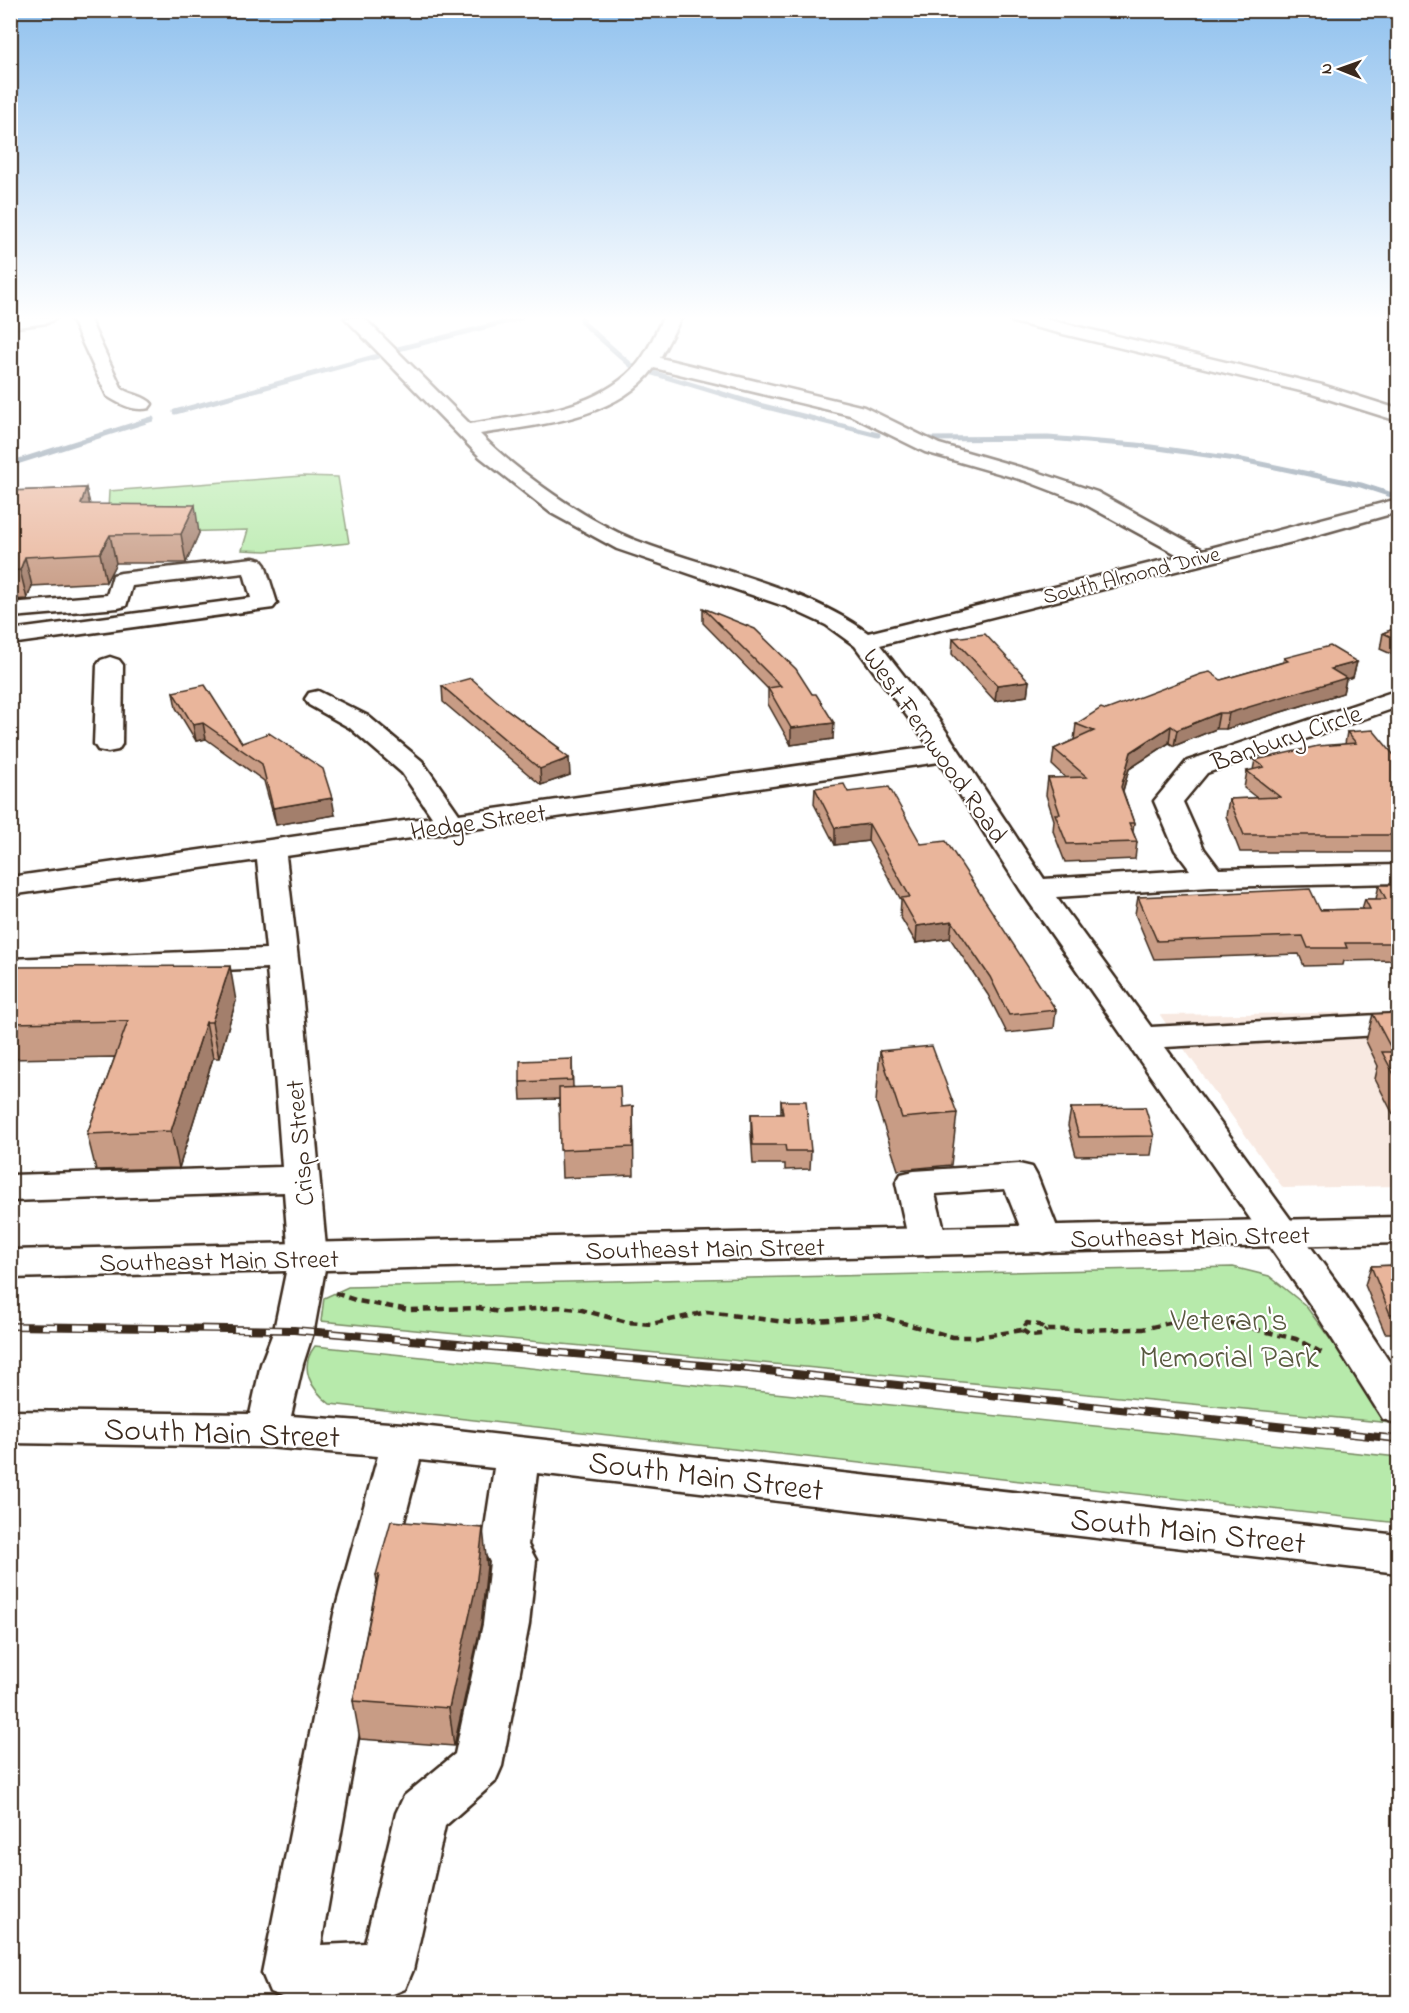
<svg xmlns="http://www.w3.org/2000/svg" width="1409" height="2013" viewBox="0 0 1409 2013" font-family="'Indie Flower',sans-serif">
  <style>
    .built { fill: #f8e9e1 }
    .green { fill: #b7eaab; stroke: #798a64; stroke-width: 1.5 }
    .lines { fill: none; stroke-linecap: round; stroke-linejoin: round }
    .stream { stroke: #7f90a0; stroke-width: 5 }
    .minor-casing { stroke: #3b2a1e; stroke-width: 5 }
    .major-casing { stroke: #3b2a1e; stroke-width: 5 }
    .path { stroke: #3b2a1e; stroke-width: 4.5; stroke-dasharray: 8 5; stroke-linecap: butt }
    .minor { fill: #fff; fill-rule: evenodd }
    .major { fill: #fff; fill-rule: evenodd }
    .rail-casing { stroke: #3b2a1e; stroke-width: 8 }
    .rail { stroke: #fff; stroke-width: 5; stroke-dasharray: 16; stroke-linecap: butt }
    .wall { fill: #c89c85; stroke: #3b2a1e; stroke-width: 1.5 }
    .shaded-wall { fill: #a37f6c; stroke: #3b2a1e; stroke-width: 1.5 }
    .building { fill: #e9b59b; stroke: #3b2a1e; stroke-width: 1.5 }
    .labels { text-anchor: middle; stroke-width: 4.5; stroke-linejoin: round; paint-order: stroke }
    .far-street-label { font-size: 22px; fill: #3b2a1e; stroke: #fff }
    .street-label { font-size: 26px; fill: #3b2a1e; stroke: #fff }
    .near-park-label { font-size: 32px; fill: #5a5a41; stroke: #fff }
    .near-street-label { font-size: 32px; fill: #3b2a1e; stroke: #fff }
  </style>
  <rect width="100%" height="100%" fill="#fff"/>
  <filter id="ink" filterUnits="userSpaceOnUse"><feTurbulence type="fractalNoise" baseFrequency=".0167" numOctaves="2"/><feDisplacementMap in="SourceGraphic" scale="12" xChannelSelector="R" yChannelSelector="G"/><feConvolveMatrix kernelMatrix="1 2 1 2 8 2 1 2 1" color-interpolation-filters="sRGB"/></filter>
  <g filter="url(#ink)">
    <path class="built" d="M1398 1012V1186L1283 1188 1160 1015Z"/>
    <g class="green">
      <path d="M302 476 338 477 349 543 266 551 242 550 248 530 175 532 107 529 109 491Z"/>
      <path d="M1233 1267 1269 1276 1305 1305 1392 1423 321 1321 324 1298 348 1287Z"/>
      <path d="M315 1346 1398 1457V1523L330 1404C311 1389 298 1368 315 1346Z"/>
    </g>
    <g class="lines">
      <g class="stream">
        <path d="M582 318 583 323 632 366"/>
        <path d="M398 349 521 318"/>
        <path d="M653 373 759 405 878 435"/>
        <path d="M175 412 378 356"/>
        <path d="M927 439 1048 438 1137 445 1242 460 1361 485 1398 497"/>
        <path d="M10 464 152 419"/>
      </g>
      <g class="minor-casing">
        <g id="minor">
          <path d="M10 318H56L47 323 10 328Z"/>
          <path d="M71 318H89L122 389C131 395 146 396 152 404L149 408C135 412 119 404 107 396Z"/>
          <path d="M345 318H364L470 424C525 415 592 411 633 369 647 355 654 335 663 318H681L660 358 864 407 939 444 1040 473 1097 492 1203 550 1398 499V512L1292 542 880 645 938 719 1044 879 1190 870 1175 850 1154 801 1187 761 1398 690V707L1207 773 1183 802 1204 849 1219 869 1398 865V883L1211 887 1056 897 1151 1027 1398 1014V1034L1165 1047 1342 1290 1398 1375V1424L1383 1419 1314 1310 1020 889 939 762 286 856 303 1002 327 1258 314 1330 303 1364 291 1416 403 1424 1398 1535V1573L537 1473 528 1545 536 1560 529 1624 502 1766 495 1782 445 1826 413 1970 405 1989 386 1997 289 2000 270 1992 262 1973 334 1614 378 1456 267 1447 10 1443V1411L250 1414 261 1364 274 1330 289 1258 284 1192 10 1201V1175L282 1167 267 968 10 979V959L266 949 257 860 10 895V877L432 817 402 773 350 728 309 705 305 699 309 693 318 691 368 716 422 761 459 814 930 747 855 646 826 625 787 607 617 549 551 513 480 457ZM654 368 850 415 925 452 1026 481 1081 502 1180 556 868 633C800 584 712 570 635 540 585 520 518 473 480 434 538 425 617 419 654 368ZM420 1460 494 1468 482 1547 490 1562 483 1624 455 1754 404 1796 396 1813 365 1943 321 1945 380 1614Z"/>
          <path d="M1010 318H1041L1322 385 1398 409V421L1309 393 1013 322Z"/>
          <path d="M253 558 261 560 265 565 277 603 273 608 10 644V630L251 598 244 573 132 586 126 606 118 608 12 617 10 603 107 595 113 575 121 573Z"/>
          <path d="M110 657 119 660 123 665 122 744 118 750 108 752 98 750 94 744 97 665 101 660Z"/>
          <path d="M1019 1164 1032 1167 1037 1176 1062 1240 1057 1249 1043 1253 1029 1249 1005 1189 935 1194 947 1242 942 1251 928 1255 914 1251 909 1242 896 1183 901 1174 914 1171Z"/>
        </g>
      </g>
      <g class="major-casing">
        <path id="major" d="M1398 1217V1243L10 1278V1250Z"/>
      </g>
      <g class="path">
        <path d="M335 1293 358 1301 409 1310 479 1308 499 1312 558 1307 578 1309 627 1322 651 1324 707 1312 793 1323 878 1316 953 1337H978L1022 1330 1027 1323 1039 1325 1046 1330 1143 1329 1187 1319 1218 1320 1296 1339 1324 1354"/>
        <path d="M1022 1330 1031 1336 1042 1335 1046 1330"/>
      </g>
      <use href="#minor" class="minor"/>
      <use href="#major" class="major"/>
      <g class="rail-casing">
        <path id="rail" d="M10 1326 294 1330 749 1369 1398 1439"/>
      </g>
      <use href="#rail" class="rail"/>
    </g>
    <g class="wall">
      <path d="M86 488 90 504 199 533 186 563H116L106 582 32 586 27 599 10 600V491Z"/>
      <path d="M703 608 812 694 833 739 791 745 768 704V689L703 623Z"/>
      <path d="M1398 627V657L1380 649 1383 633Z"/>
      <path d="M953 638 1029 681 1027 696 995 701 952 654Z"/>
      <path d="M1284 658 1357 662 1353 677 1346 679 1343 693 1226 729H1216L1174 746 1169 743 1129 769 1123 791 1134 823 1133 832 1137 842 1135 859 1065 862 1053 831 1054 820 1046 795 1048 778H1066L1052 765 1054 749 1074 740 1076 724 1106 710 1221 680 1283 662Z"/>
      <path d="M442 686 505 708 559 748V751L570 775 541 785 443 702Z"/>
      <path d="M173 692 242 743 335 815 276 825 264 781 206 739 196 741 176 708Z"/>
      <path d="M1347 732 1398 760V852H1240L1226 816 1229 799 1257 798 1244 788 1247 771 1253 770 1255 760 1345 744Z"/>
      <path d="M815 788 848 792 921 844 1056 1010 1054 1028 1007 1033 988 995 950 938 916 943 900 916 901 900 868 841 835 845 814 804Z"/>
      <path d="M1379 885H1398V960L1344 961 1343 965 1304 966 1299 954 1154 959 1135 914 1138 897 1320 910 1362 909 1365 899H1376Z"/>
      <path d="M10 967 236 1001 219 1058H213L179 1168 96 1170 87 1134 115 1057 10 1059Z"/>
      <path d="M1398 1013V1118L1394 1116 1375 1079 1378 1066 1366 1041 1373 1014Z"/>
      <path d="M880 1051 957 1113 951 1165 898 1170 876 1102Z"/>
      <path d="M572 1059 573 1087 621 1107 633 1106 634 1175 562 1178 559 1099 521 1100 520 1082Z"/>
      <path d="M781 1101 811 1151 810 1169 785 1170V1164H753L751 1133V1114H781Z"/>
      <path d="M1071 1108 1154 1136 1151 1155 1076 1156 1068 1126Z"/>
      <path d="M1398 1265V1333H1385L1365 1285 1371 1266Z"/>
      <path d="M487 1566 481 1624 454 1746 360 1739 353 1701 377 1582 376 1575Z"/>
    </g>
    <g class="shaded-wall">
      <path d="M86 488 92 515 81 504Z"/>
      <path d="M195 505 199 533 186 563 181 534Z"/>
      <path d="M110 535 116 563 106 582 100 553Z"/>
      <path d="M25 557 32 586 27 599 20 570Z"/>
      <path d="M1357 662 1353 677 1346 679 1343 693 1226 729 1229 713 1331 669Z"/>
      <path d="M1029 681 1027 696 995 701 997 685Z"/>
      <path d="M1219 713 1216 729 1174 746 1177 730Z"/>
      <path d="M203 723 206 739 196 741 193 725Z"/>
      <path d="M834 723 833 739 791 745V728Z"/>
      <path d="M1171 726 1169 743 1129 769 1119 804 1121 787 1131 752Z"/>
      <path d="M559 748 560 762 569 758 570 775 541 785 540 769 557 749Z"/>
      <path d="M332 798 335 815 276 825 273 808Z"/>
      <path d="M869 824 868 841 835 845V828Z"/>
      <path d="M952 921 950 938 916 943 917 926Z"/>
      <path d="M230 966 236 1001 219 1058 212 1022Z"/>
      <path d="M206 1022 213 1058 179 1168 171 1131Z"/>
      <path d="M483 1528 487 1566 481 1624 454 1746 449 1708Z"/>
    </g>
    <g class="building">
      <path d="M86 488 81 504 195 505 181 534 110 535 100 553 25 557 20 570 10 571V491Z"/>
      <path d="M703 608 755 629 796 669 812 694H816L834 723 791 728 768 688 781 686Z"/>
      <path d="M1398 627V640L1383 633Z"/>
      <path d="M985 634 1029 681 997 685 953 638Z"/>
      <path d="M1330 646 1357 662 1331 669 1346 678 1229 713H1219L1177 730 1171 726 1131 752 1121 787 1134 823H1129L1137 842 1067 844 1055 814H1060L1048 778 1087 777 1054 749 1094 731 1076 724 1101 708 1106 710 1201 674 1210 672 1221 680 1288 661 1284 658Z"/>
      <path d="M471 678 505 708 559 748 557 749 569 758 540 769 442 686Z"/>
      <path d="M205 685 242 743 269 733 323 769 332 798 273 808 262 764 203 723 193 725 173 692Z"/>
      <path d="M1373 730 1398 760V835H1244L1229 799 1280 797 1247 771 1264 767 1255 760 1318 746 1356 743 1347 732Z"/>
      <path d="M844 784 848 792 889 787 921 844 946 841 1056 1010 1009 1015 990 977 952 921 917 926 901 898 910 897 869 824 835 828 815 788Z"/>
      <path d="M1379 885H1398V943H1345L1347 948H1308L1303 936 1157 941 1138 897 1310 889 1320 910 1370 909 1365 899H1386Z"/>
      <path d="M230 966 212 1022H206L171 1131 87 1134 128 1021 10 1023V967Z"/>
      <path d="M1398 1013V1082L1382 1052H1393L1373 1014Z"/>
      <path d="M932 1046 957 1113 902 1118 880 1051Z"/>
      <path d="M572 1059V1080L520 1082V1061Z"/>
      <path d="M620 1086 621 1107 633 1106V1147L560 1150 559 1088Z"/>
      <path d="M781 1101H806L811 1151H786L785 1145H753L751 1114H783Z"/>
      <path d="M1145 1107 1154 1136 1079 1137 1071 1108Z"/>
      <path d="M1398 1265V1314H1390L1371 1266Z"/>
      <path d="M391 1521 483 1528 476 1586 449 1708 353 1701 379 1575H376Z"/>
    </g>
  </g>
  <linearGradient id="sky" x2="0" y2="1"><stop stop-color="#90c1ee"/><stop offset="0.53" stop-color="#fff"/><stop offset="1" stop-color="#fff" stop-opacity="0"/></linearGradient>
  <rect width="1409" height="600" fill="url(#sky)"/>
  <g class="labels">
    <g class="far-street-label">
      <text transform="translate(1131 574) rotate(-14)" y="8">South Almond Drive</text>
    </g>
    <g class="street-label">
      <text transform="translate(1286 737) rotate(-19)" y="9">Banbury Circle</text>
      <text transform="translate(936 745) rotate(55)" y="9">West Fernwood Road</text>
      <text transform="translate(478 821) rotate(-8)" y="9">Hedge Street</text>
      <text transform="translate(299 1143) rotate(-95)" y="9">Crisp Street</text>
      <text transform="translate(1190 1236) rotate(-1)" y="9">Southeast Main Street</text>
      <text transform="translate(705 1248) rotate(-1)" y="9">Southeast Main Street</text>
      <text transform="translate(219 1260) rotate(-1)" y="9">Southeast Main Street</text>
    </g>
    <g class="near-park-label">
      <text x="1229" y="1330">Veteran's<tspan x="1229" dy="37">Memorial Park</tspan></text>
    </g>
    <g class="near-street-label">
      <text transform="translate(222 1432) rotate(2)" y="11">South Main Street</text>
      <text transform="translate(706 1475) rotate(7)" y="11">South Main Street</text>
      <text transform="translate(1188 1530) rotate(6)" y="11">South Main Street</text>
    </g>
  </g>
  <rect width="1409" height="2013" fill="none" stroke="#fff" stroke-width="36"/>
  <rect x="18" y="18" width="1373" height="1977" fill="none" stroke="#3b2a1e" stroke-width="2" filter="url(#ink)"/>
  <g transform="translate(1340 69) rotate(271)" stroke="#ffffff" stroke-width="4.5" paint-order="stroke">
  <path d="M0-4.5L10 22L0 15L-10 22Z" fill="#3b2a1e"/>
  <text y="-9" font-size="16" font-weight="bold" text-anchor="middle" fill="#3b2a1e">N</text>
  </g>
</svg>
